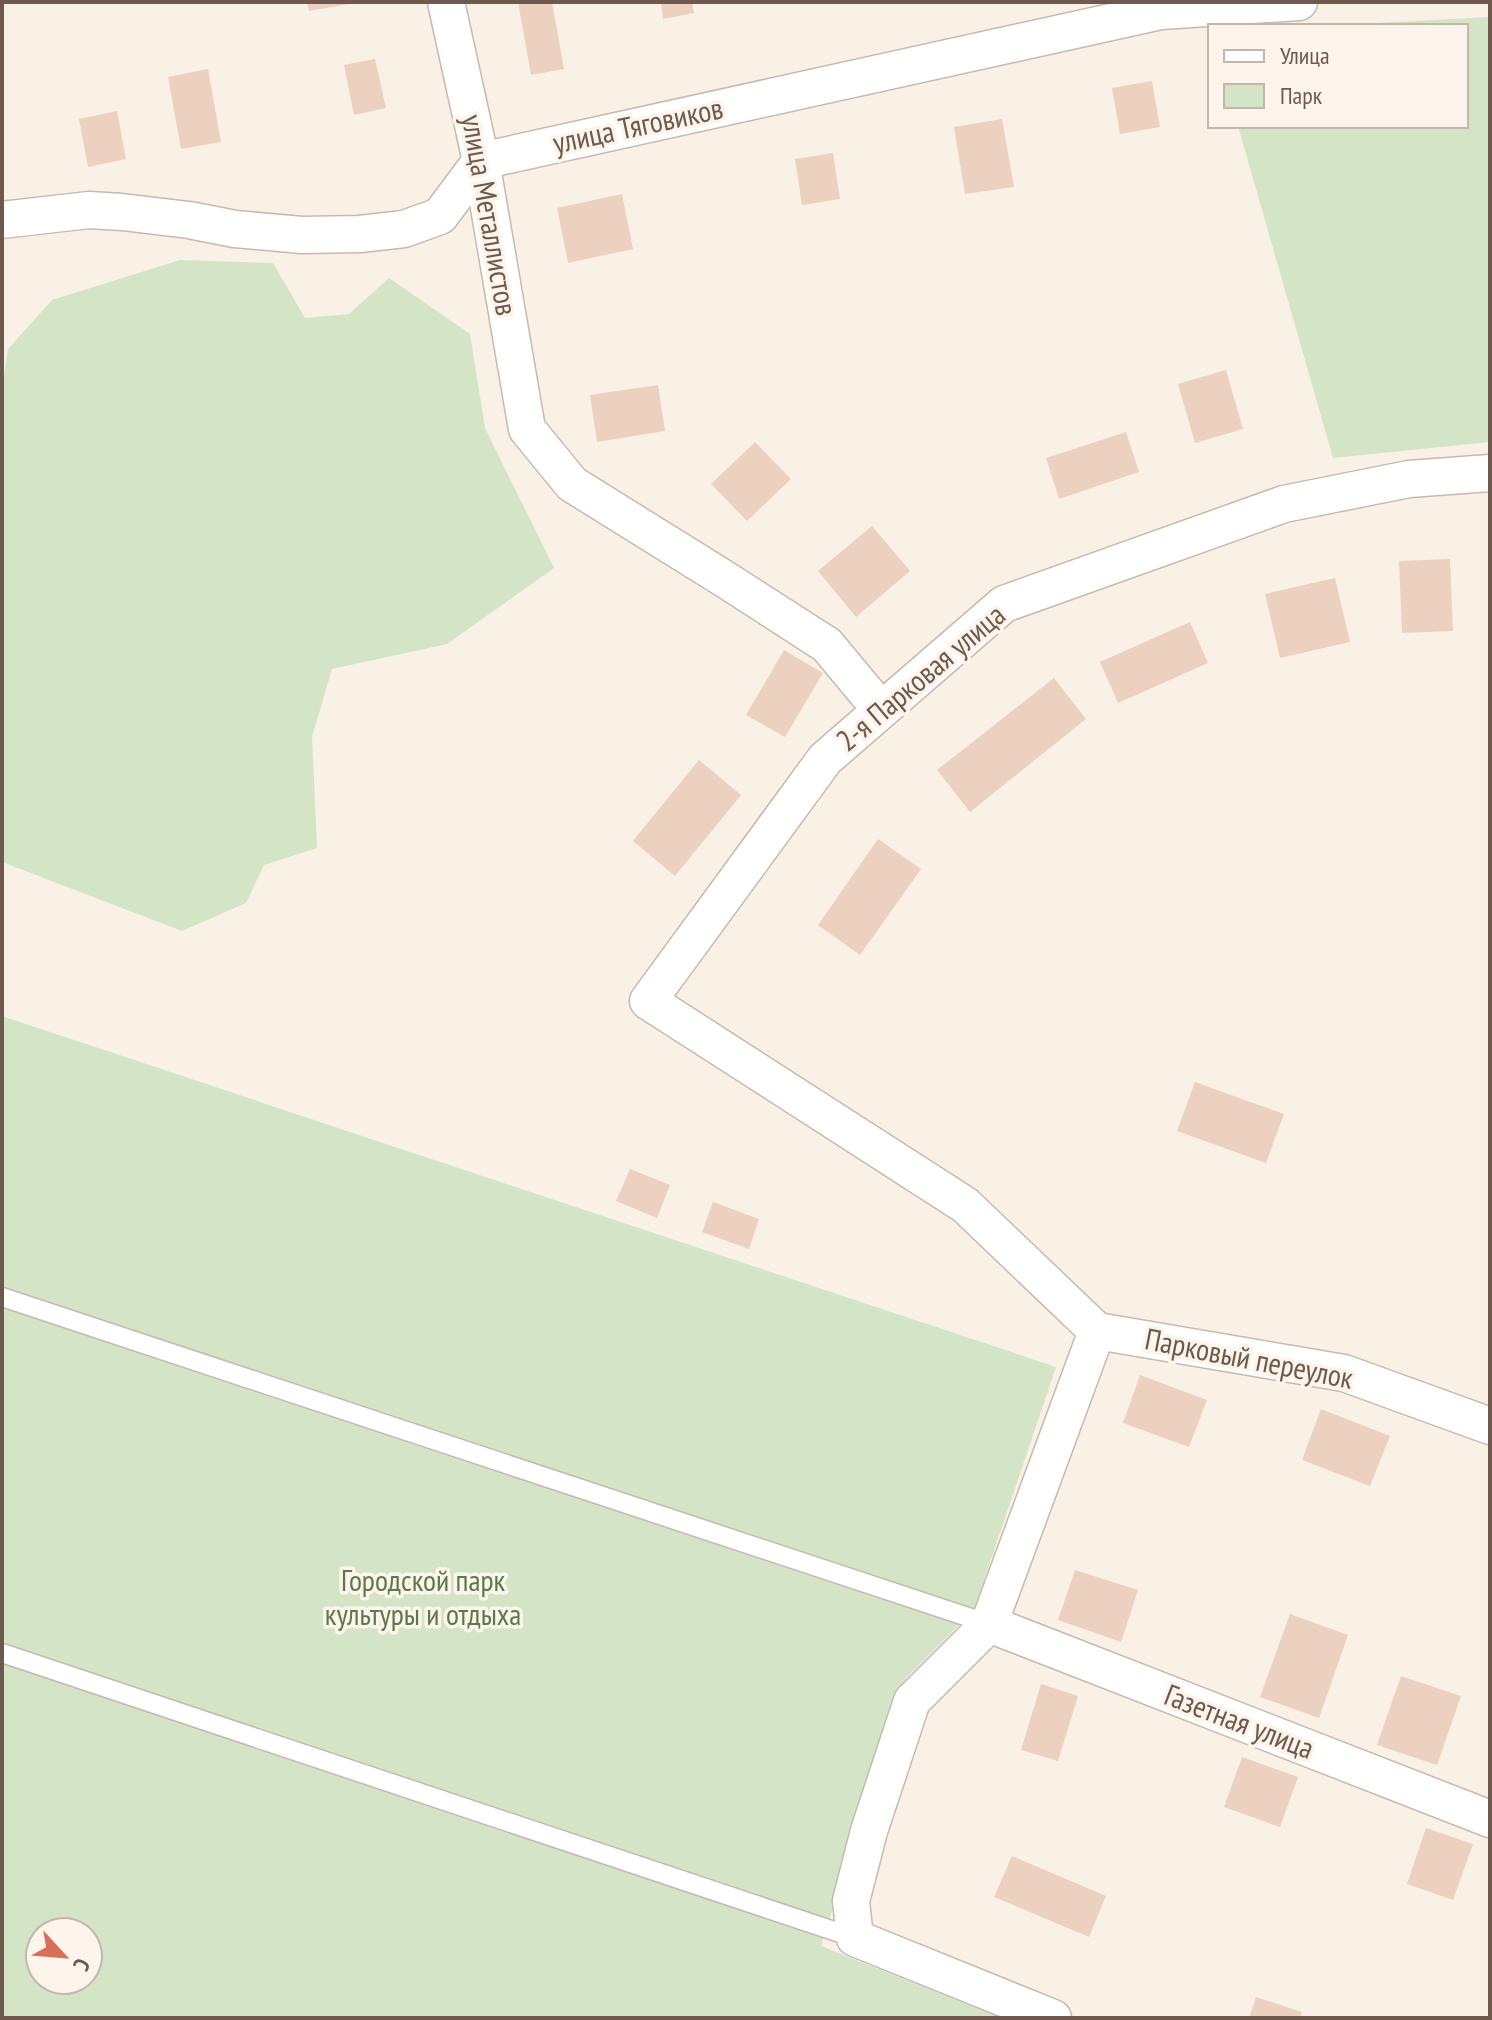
<svg xmlns="http://www.w3.org/2000/svg" width="1492" height="2020" viewBox="0 0 1492 2020" font-family="'PT Sans Narrow',sans-serif">
  <style>
    .green { fill: #d3e5c6; fill-rule: evenodd }
    .building { fill: #ecd0c0 }
    .lines { fill: none; stroke-linecap: round; stroke-linejoin: round }
    .service-casing { stroke: #c9b9ad; stroke-width: 21 }
    .minor-casing { stroke: #c9b9ad; stroke-width: 39 }
    .service { stroke: #fff; stroke-width: 18 }
    .minor { stroke: #fff; stroke-width: 36 }
    .labels { text-anchor: middle; stroke-width: 7; stroke-linejoin: round; paint-order: stroke }
    .street-label { font-size: 30px; fill: #6f584d; stroke: #fdf5eb }
    .park-label { font-size: 30px; fill: #597a4a; stroke: #fdf5eb }
  </style>
  <rect width="100%" height="100%" fill="#f9f1e5"/>
  <g class="green">
    <path d="M1490 17V442L1333 458 1238 126H1466V26H1317Z"/>
    <path d="M180 260 273 263 305 318 349 314 389 278 470 334 485 428 554 568 447 644 332 669 312 737 317 848 264 865 246 903 182 931 2 862V566L4 563 2 561V389L8 349 52 300Z"/>
    <path d="M2 1016 1056 1367 974 1610 906 1678 821 1946 1001 2018H2ZM40 1932H88V1980H40Z"/>
  </g>
  <g class="building">
    <path d="M307 2H350V4L309 11Z"/>
    <path d="M518 2H552L564 69 531 75Z"/>
    <path d="M661 2H692L694 13 663 19Z"/>
    <path d="M375 59 386 108 354 115 344 65Z"/>
    <path d="M208 69 221 142 181 149 168 77Z"/>
    <path d="M1152 81 1160 127 1120 134 1112 88Z"/>
    <path d="M117 111 126 159 88 167 79 119Z"/>
    <path d="M1002 119 1014 187 965 194 954 127Z"/>
    <path d="M833 153 840 199 802 205 795 159Z"/>
    <path d="M622 194 633 249 568 263 557 208Z"/>
    <path d="M1226 370 1243 429 1195 443 1178 384Z"/>
    <path d="M658 385 665 431 597 442 590 395Z"/>
    <path d="M1126 432 1139 472 1059 499 1046 458Z"/>
    <path d="M755 442 791 479 747 521 711 484Z"/>
    <path d="M872 526 910 571 856 617 818 571Z"/>
    <path d="M1450 559 1453 631 1402 633 1399 561Z"/>
    <path d="M1335 578 1350 642 1280 658 1265 594Z"/>
    <path d="M1190 622 1208 663 1118 703 1100 662Z"/>
    <path d="M784 650 823 673 785 737 746 715Z"/>
    <path d="M1054 678 1086 719 970 812 937 770Z"/>
    <path d="M699 760 741 795 675 876 633 841Z"/>
    <path d="M878 839 921 869 860 955 818 925Z"/>
    <path d="M1195 1082 1284 1114 1266 1163 1177 1131Z"/>
    <path d="M630 1169 670 1185 657 1218 616 1201Z"/>
    <path d="M713 1202 759 1219 749 1249 702 1232Z"/>
    <path d="M1140 1375 1207 1400 1189 1447 1123 1423Z"/>
    <path d="M1321 1409 1390 1436 1370 1486 1302 1460Z"/>
    <path d="M1075 1570 1138 1590 1121 1642 1058 1620Z"/>
    <path d="M1290 1614 1348 1635 1319 1718 1260 1697Z"/>
    <path d="M1401 1676 1461 1696 1437 1765 1377 1745Z"/>
    <path d="M1041 1684 1078 1696 1058 1761 1021 1750Z"/>
    <path d="M1242 1757 1298 1777 1280 1827 1224 1807Z"/>
    <path d="M1426 1828 1473 1844 1453 1900 1407 1884Z"/>
    <path d="M1012 1856 1106 1896 1089 1937 994 1897Z"/>
    <path d="M1256 1997 1302 2012 1300 2018H1249Z"/>
  </g>
  <g class="lines">
    <g class="service-casing">
      <g id="service">
        <path d="M2 1297 989 1624"/>
        <path d="M2 1653 855 1938"/>
      </g>
    </g>
    <g class="minor-casing">
      <g id="minor">
        <path d="M446 2 481 161 527 429 572 484 723 578 827 645 881 710"/>
        <path d="M2 220 89 210 122 212 189 220 235 229 302 235 360 234 404 229 440 216 481 161 1161 11 1299 2"/>
        <path d="M1097 1331 965 1205 648 1001 825 759 1004 604 1284 504 1409 479 1490 473"/>
        <path d="M1097 1331 1344 1373 1490 1426"/>
        <path d="M989 1624 1490 1819"/>
        <path d="M1053 2018 855 1938 851 1901 869 1831 912 1701 989 1624 1097 1331"/>
      </g>
    </g>
    <use href="#service" class="service"/>
    <use href="#minor" class="minor"/>
  </g>
  <g class="labels">
    <g class="street-label">
      <text transform="translate(638 126) rotate(-12)" y="10">улица Тяговиков</text>
      <text transform="translate(489 215) rotate(80)" y="10">улица Металлистов</text>
      <text transform="translate(921 678) rotate(-40)" y="10">2-я Парковая улица</text>
      <text transform="translate(1249 1359) rotate(11)" y="10">Парковый переулок</text>
      <text transform="translate(1239 1722) rotate(21)" y="10">Газетная улица</text>
    </g>
    <g class="park-label">
      <text x="423" y="1591">Городской парк<tspan x="423" dy="34">культуры и отдыха</tspan></text>
    </g>
  </g>
  <rect width="1492" height="2020" fill="none" stroke="#6f584d" stroke-width="8"/>
  <rect x="1208" y="24" width="260" height="104" fill="#fdf5eb" stroke="#c4b6ac" stroke-width="2"/>
  <rect x="1224" y="50" width="40" height="12" fill="#ffffff" stroke="#c4b6ac" stroke-width="2"/>
  <text x="1280" y="64" font-size="24" fill="#6f584d">Улица</text>
  <rect x="1224" y="84" width="40" height="24" fill="#d3e5c6" stroke="#c4b6ac" stroke-width="2"/>
  <text x="1280" y="104" font-size="24" fill="#6f584d">Парк</text>
  <g transform="translate(64 1956) rotate(116)"><circle r="38" fill="#fdf5eb" stroke="#c4b6ac" stroke-width="2"/>
  <path d="M0-6L14 30L0 20L-14 30Z" fill="#d67058"/>
  <text y="-12" font-size="22" font-weight="bold" text-anchor="middle" fill="#6f584d">С</text>
  </g>
</svg>
